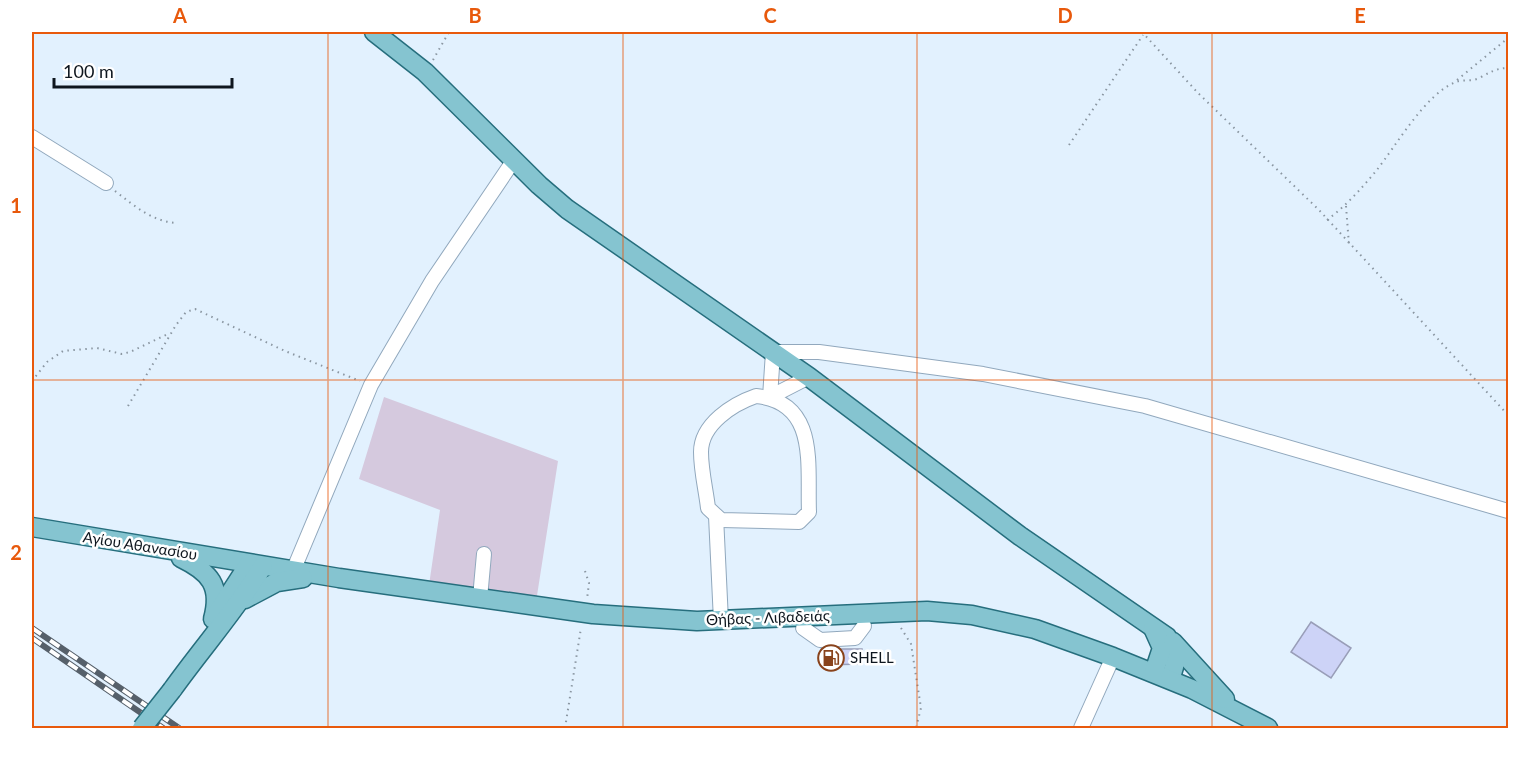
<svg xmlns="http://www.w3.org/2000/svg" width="1540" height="760" viewBox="0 0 1540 760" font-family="Lato,sans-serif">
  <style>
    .green { fill: #d5c9de }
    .building { fill: #cdd3f7; stroke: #999eb8; stroke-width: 1.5 }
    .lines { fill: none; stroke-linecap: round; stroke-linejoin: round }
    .minor-casing { stroke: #91a8bd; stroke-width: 16 }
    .major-casing { stroke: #266e7d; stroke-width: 21 }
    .path { stroke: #8a96a1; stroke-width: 2; stroke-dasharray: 1.5 4.5; stroke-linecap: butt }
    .minor { stroke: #fff; stroke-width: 14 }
    .major { stroke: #85c4d0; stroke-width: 18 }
    .rail-casing { stroke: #56606a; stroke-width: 6 }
    .rail { stroke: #fff; stroke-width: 4; stroke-dasharray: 11; stroke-linecap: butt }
    .major-bridge-casing { stroke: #266e7d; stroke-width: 21; stroke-linecap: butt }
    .major-bridge { stroke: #85c4d0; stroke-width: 18 }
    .grid { fill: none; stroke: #e8590c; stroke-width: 1.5; stroke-opacity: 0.55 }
    .labels { text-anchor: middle; stroke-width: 5; stroke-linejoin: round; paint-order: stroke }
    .street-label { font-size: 15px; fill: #0e161e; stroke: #fff }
    .poi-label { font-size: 15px; fill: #0e161e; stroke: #fff; text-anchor: start }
    .neatline { fill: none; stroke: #e8590c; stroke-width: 2 }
    .grid-label { font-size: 20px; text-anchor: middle; font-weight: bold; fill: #e8590c }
  </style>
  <rect width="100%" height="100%" fill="#e2f1fe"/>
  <path class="green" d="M384 397 558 461 536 602 429 585 440 510 359 479Z"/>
  <g class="building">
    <path d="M1311 622 1351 648 1331 678 1291 652Z"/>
    <path d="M821 635H838V649H862V664L822 665Z"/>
  </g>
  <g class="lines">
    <g class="minor-casing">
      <g id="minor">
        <path d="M32 137 106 183"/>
        <path d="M809 377 770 397 773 352H819L983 374 1145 406 1508 511"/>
        <path d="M756 396C819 402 807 466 809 512L799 522 721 520 708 508C706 490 701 471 701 452 701 424 733 404 756 396Z"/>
        <path d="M716 516 721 621"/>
        <path d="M293 571 371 385 432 281 514 160"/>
        <path d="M480 598 484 554"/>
        <path d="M803 628 820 640 855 638 864 626"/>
        <path d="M1081 728 1113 657"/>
      </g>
    </g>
    <g class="major-casing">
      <g id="major">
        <path d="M374 32 425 72 539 185 567 209 809 377 1020 536 1167 637C1178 652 1177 662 1170 679"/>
        <path d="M32 527 339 578 593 614 697 621 927 611 972 615 1035 629 1113 657 1192 689 1268 728"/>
        <path d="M181 558C210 572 222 586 213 619"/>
        <path d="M245 599 277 582 303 578"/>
        <path d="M216 615 249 564"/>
        <path d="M1153 628 1162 648 1154 672"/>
        <path d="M1173 642 1225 699"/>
        <path d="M172 690C202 648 236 610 263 566"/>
      </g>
    </g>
    <g class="path">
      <path d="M1142 32 1198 93 1319 210 1508 415"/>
      <path d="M433 60 449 32"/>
      <path d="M1457 80 1508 38"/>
      <path d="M1069 145 1143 35"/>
      <path d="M115 191C135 206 152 222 178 223"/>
      <path d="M1346 206 1349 245"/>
      <path d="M1327 220C1346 206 1361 189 1376 171 1396 146 1426 93 1456 82 1463 79 1472 82 1479 78 1489 73 1496 68 1508 68"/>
      <path d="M32 381 47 362 63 351 97 348 122 354 130 352 170 333"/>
      <path d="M128 406 176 325 186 312 195 309 285 351 360 381"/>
      <path d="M585 571 589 583 587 599"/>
      <path d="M901 628 911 644 921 708 916 728"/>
      <path d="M565 728 581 628"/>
    </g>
    <use href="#minor" class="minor"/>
    <use href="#major" class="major"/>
    <g class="rail-casing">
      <g id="rail">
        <path d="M32 628 179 728"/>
        <path d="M32 638 163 728"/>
      </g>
    </g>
    <use href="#rail" class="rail"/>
    <g class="major-bridge-casing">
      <path id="major-bridge" d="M142 728 172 690"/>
    </g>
    <use href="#major-bridge" class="major-bridge"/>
  </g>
  <path class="grid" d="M328 32V728M623 32V728M917 32V728M1212 32V728M32 380H1508"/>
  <defs>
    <g id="fuel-ring" transform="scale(1.35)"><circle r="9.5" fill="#fff" stroke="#89431c" stroke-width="1.5"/><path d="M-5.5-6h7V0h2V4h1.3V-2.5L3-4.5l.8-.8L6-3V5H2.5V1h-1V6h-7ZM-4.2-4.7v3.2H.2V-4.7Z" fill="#89431c"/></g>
  </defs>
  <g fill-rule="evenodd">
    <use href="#fuel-ring" x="831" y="658"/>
  </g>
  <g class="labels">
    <g class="street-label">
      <text transform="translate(140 546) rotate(9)" y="5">Αγίου Αθανασίου</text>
      <text transform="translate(768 618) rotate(-2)" y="5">Θήβας - Λιβαδειάς</text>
    </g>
    <g class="poi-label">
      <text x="850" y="663">SHELL</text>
    </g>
  </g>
  <rect width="1540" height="760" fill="none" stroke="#ffffff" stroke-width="66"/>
  <path d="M54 78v9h178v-9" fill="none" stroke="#0e161e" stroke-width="3"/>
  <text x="63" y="78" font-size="18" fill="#0e161e" stroke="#ffffff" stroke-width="4.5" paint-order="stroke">100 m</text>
  <rect x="33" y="33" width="1474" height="694" class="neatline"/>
  <g class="grid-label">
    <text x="180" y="23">A</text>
    <text x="475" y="23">B</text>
    <text x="770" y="23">C</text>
    <text x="1065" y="23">D</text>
    <text x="1360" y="23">E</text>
    <text x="16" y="213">1</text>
    <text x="16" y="560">2</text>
  </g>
</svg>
